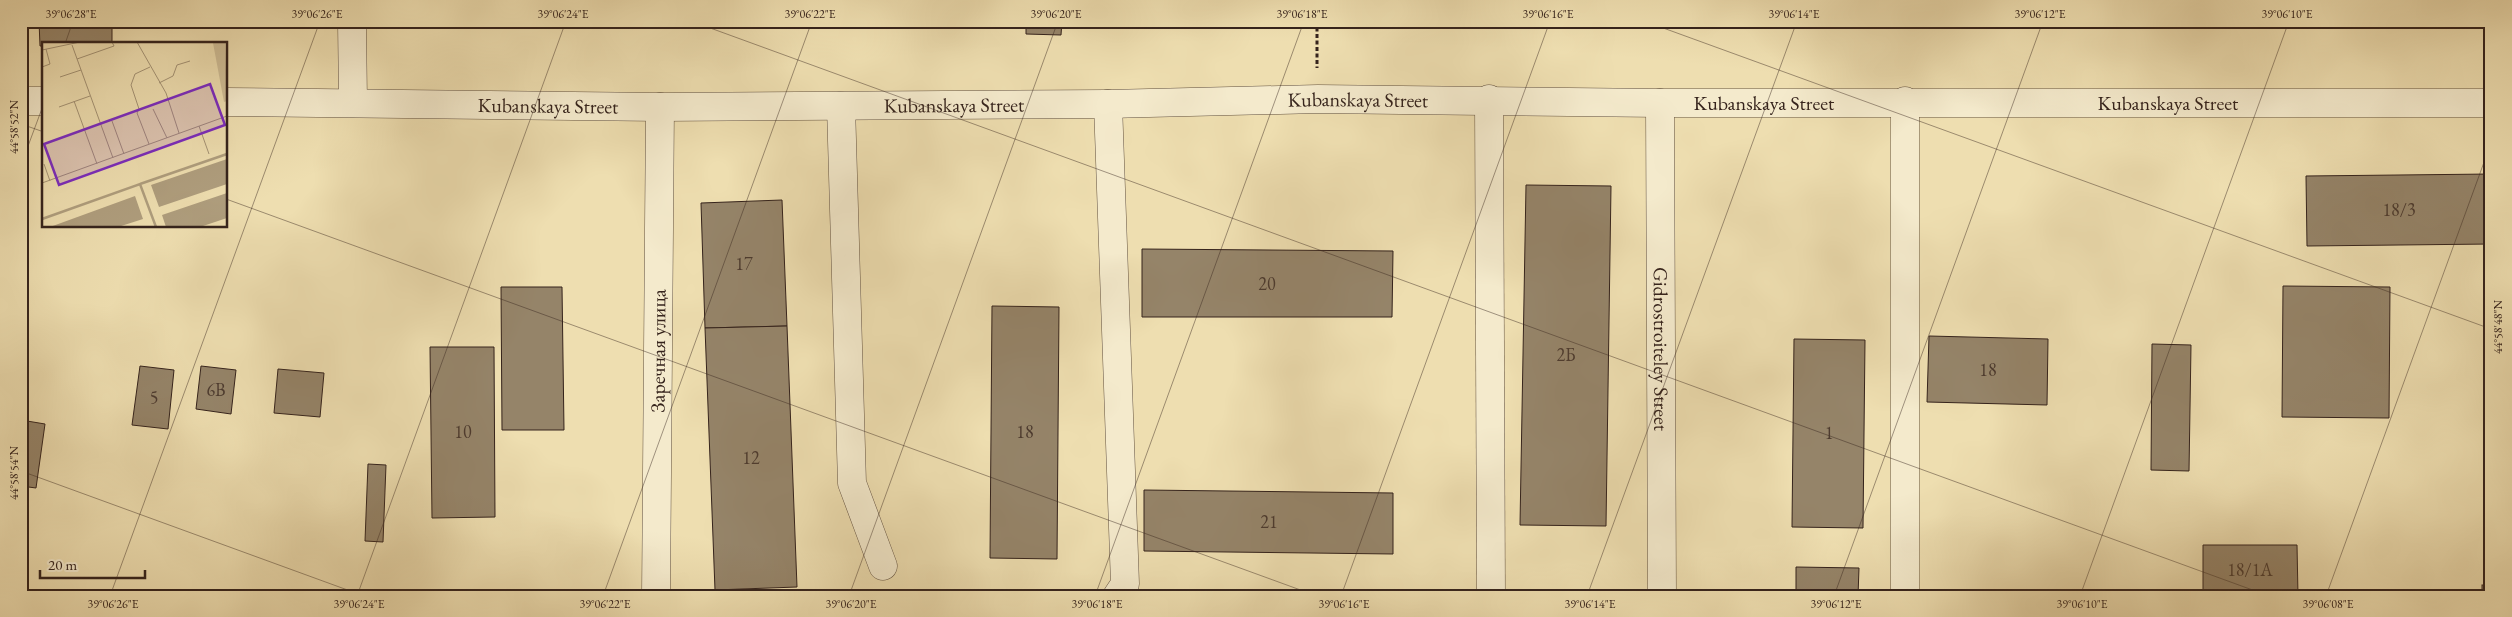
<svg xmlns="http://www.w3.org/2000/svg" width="2512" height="617" viewBox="0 0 2512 617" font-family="'EB Garamond',serif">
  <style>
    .building { fill: #958469; stroke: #35231c }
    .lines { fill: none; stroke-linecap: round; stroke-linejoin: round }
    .minor-casing { stroke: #635241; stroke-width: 29 }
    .path { stroke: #35231c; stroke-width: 3; stroke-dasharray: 4 2.5; stroke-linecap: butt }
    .minor { stroke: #f4eacc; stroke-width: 28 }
    .ticks { fill: none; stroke: #35231c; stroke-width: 1; stroke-opacity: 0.45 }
    .labels { text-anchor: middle; stroke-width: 5; stroke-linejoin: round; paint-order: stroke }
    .number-label { font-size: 18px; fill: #4d3b2f }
    .street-label { font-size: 20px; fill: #35231c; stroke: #f4eacc }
    .inset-river { fill: none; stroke: #af9e7e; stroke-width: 2.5 }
    .inset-road { fill: none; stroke: #a49375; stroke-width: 1 }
    .view { fill: #7b2cbf; fill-opacity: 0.15; stroke: #7b2cbf; stroke-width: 2.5 }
    .inset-edge { fill: none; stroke: #35231c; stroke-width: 2.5 }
    .neatline { fill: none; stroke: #35231c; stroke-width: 2 }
    .ticks-label { font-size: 12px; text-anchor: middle; fill: #35231c }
  </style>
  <rect width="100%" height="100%" fill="#eedeb0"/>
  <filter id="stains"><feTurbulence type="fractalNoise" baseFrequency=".004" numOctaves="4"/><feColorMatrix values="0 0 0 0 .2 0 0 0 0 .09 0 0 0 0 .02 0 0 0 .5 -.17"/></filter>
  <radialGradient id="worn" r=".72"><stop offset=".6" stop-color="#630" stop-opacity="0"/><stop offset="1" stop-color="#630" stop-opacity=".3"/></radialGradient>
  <g class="building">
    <path d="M39 21H112V44H44V46H40Z"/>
    <path d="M1026 21H1062L1061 35 1026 34Z"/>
    <path d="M2491 174V244L2307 246 2306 176Z"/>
    <path d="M1526 185 1611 186 1606 526 1520 525Z"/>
    <path d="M782 200 787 326 705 328 701 203Z"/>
    <path d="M1142 249 1393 251 1392 317H1142Z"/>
    <path d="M2283 286 2390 287 2389 418 2282 417Z"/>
    <path d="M501 287H562L564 430H502Z"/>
    <path d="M992 306 1059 307 1057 559 990 558Z"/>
    <path d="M787 326 797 587 715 590 705 328Z"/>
    <path d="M1929 336 2048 339 2047 405 1927 402Z"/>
    <path d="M1794 339 1865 340 1863 528 1792 527Z"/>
    <path d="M2152 344 2191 345 2189 471 2151 470Z"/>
    <path d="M430 347H494L495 517 432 518Z"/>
    <path d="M140 366 174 370 168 429 132 425Z"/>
    <path d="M201 366 236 370 231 414 196 409Z"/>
    <path d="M278 369 324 373 320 417 274 413Z"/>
    <path d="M21 420 45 424 36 488 21 486Z"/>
    <path d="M368 464 386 465 383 542 365 541Z"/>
    <path d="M1144 490 1393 493V554L1144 551Z"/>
    <rect x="2486" y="522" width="5" height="30"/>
    <path d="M2203 545H2297L2298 596H2203Z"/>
    <path d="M1796 567 1859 568 1858 596H1796Z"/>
    <rect x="2482" y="585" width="9" height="11"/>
    <rect x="446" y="593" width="89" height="3"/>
  </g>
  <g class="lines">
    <g class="minor-casing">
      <g id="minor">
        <path d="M352 21 353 103"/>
        <path d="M1489 99 1491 596"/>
        <path d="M21 101H44"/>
        <path id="s1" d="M226 102 660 107 1108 104 1318 99 1660 103H2491"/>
        <path id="s2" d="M1660 103 1662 596"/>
        <path d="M1108 104 1125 584 1117 596"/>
        <path d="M841 106 852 483 883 566"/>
        <path id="s3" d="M656 596 660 107"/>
        <path d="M1905 596V101"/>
      </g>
    </g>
    <path class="path" d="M1317 21V68"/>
    <use href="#minor" class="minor"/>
  </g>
  <path class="ticks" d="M691 21 2269 596M1644 21 2491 329M65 44 73 21M21 124 44 132M21 165 44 103M226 199 1317 596M21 471 364 596M110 596 320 21M357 596 566 21M603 596 812 21M849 596 1058 21M1095 596 1304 21M1341 596 1550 21M1587 596 1797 21M1834 596 2043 21M2080 596 2289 21M2326 596 2491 143"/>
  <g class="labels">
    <g class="number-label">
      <text x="2399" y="216">18/3</text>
      <text x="744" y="270">17</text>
      <text x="1267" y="290">20</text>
      <text x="1566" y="361">2Б</text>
      <text x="1988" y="376">18</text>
      <text x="216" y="396">6В</text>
      <text x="154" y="404">5</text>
      <text x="463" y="438">10</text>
      <text x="1025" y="438">18</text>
      <text x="1829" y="439">1</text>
      <text x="751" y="464">12</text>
      <text x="1269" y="528">21</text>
      <text x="2250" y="576">18/1А</text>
    </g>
    <g class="street-label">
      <text dy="7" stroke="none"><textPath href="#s1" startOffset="1132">Kubanskaya Street</textPath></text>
      <text dy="7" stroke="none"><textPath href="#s1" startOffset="1538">Kubanskaya Street</textPath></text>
      <text dy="7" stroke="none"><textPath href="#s1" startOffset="1942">Kubanskaya Street</textPath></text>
      <text dy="7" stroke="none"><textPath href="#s1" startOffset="728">Kubanskaya Street</textPath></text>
      <text dy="7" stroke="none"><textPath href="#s1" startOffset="322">Kubanskaya Street</textPath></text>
      <text dy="7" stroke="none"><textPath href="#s2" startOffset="246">Gidrostroiteley Street</textPath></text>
      <text dy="7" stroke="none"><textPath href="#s3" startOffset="245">Заречная улица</textPath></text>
    </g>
  </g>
  <g transform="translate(42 42)">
    <rect width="185" height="185" fill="#eedeb0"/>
    <path d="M183 0 185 59 182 60 171 1Z" fill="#cfbe97"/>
    <path d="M185 117V142L117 165 109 143ZM185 151V176L158 185H124L120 173ZM93 154 101 177 76 185H8Z" fill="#af9e7e"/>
    <path class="inset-river" d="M98 142 185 112M0 177 98 142 114 185"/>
    <path class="inset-road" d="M95 0 124 51 137 91M30 3 71 116M0 8 38 0M35 17 72 4 70 0M0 25 8 22 4 7M18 35 39 28M117 41 131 34 135 23 148 19M32 59 55 122M17 65 48 54M111 67 125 96M70 79 82 112M157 84 167 112M107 102 95 71 97 67 89 43 93 32 108 25M2 122 8 139M0 141 185 74"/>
    <path class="view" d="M168 42 183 83 17 143 2 102Z"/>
    <rect width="185" height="185" class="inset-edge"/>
  </g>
  <rect width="2512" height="617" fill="none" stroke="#eedeb0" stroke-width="55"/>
  <path d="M40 570v8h105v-8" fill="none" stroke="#35231c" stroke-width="2.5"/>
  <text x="48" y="570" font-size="15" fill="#35231c" stroke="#f4eacc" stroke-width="4" paint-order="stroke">20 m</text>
  <rect x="28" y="28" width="2456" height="562" class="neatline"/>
  <g class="ticks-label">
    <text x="71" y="18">39°06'28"E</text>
    <text x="317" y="18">39°06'26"E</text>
    <text x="563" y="18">39°06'24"E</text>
    <text x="810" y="18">39°06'22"E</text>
    <text x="1056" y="18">39°06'20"E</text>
    <text x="1302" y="18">39°06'18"E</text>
    <text x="1548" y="18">39°06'16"E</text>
    <text x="1794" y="18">39°06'14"E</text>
    <text x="2040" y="18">39°06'12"E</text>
    <text x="2287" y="18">39°06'10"E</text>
    <text transform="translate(14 127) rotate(-90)" y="4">44°58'52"N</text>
    <text transform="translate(2498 327) rotate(-90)" y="4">44°58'48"N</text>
    <text transform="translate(14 473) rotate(-90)" y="4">44°58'54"N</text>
    <text x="113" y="608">39°06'26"E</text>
    <text x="359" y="608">39°06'24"E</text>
    <text x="605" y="608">39°06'22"E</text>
    <text x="851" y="608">39°06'20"E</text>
    <text x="1097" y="608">39°06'18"E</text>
    <text x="1344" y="608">39°06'16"E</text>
    <text x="1590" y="608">39°06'14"E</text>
    <text x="1836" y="608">39°06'12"E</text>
    <text x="2082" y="608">39°06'10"E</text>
    <text x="2328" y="608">39°06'08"E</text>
  </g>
  <rect width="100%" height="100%" filter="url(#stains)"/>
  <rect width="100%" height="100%" fill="url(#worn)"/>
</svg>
